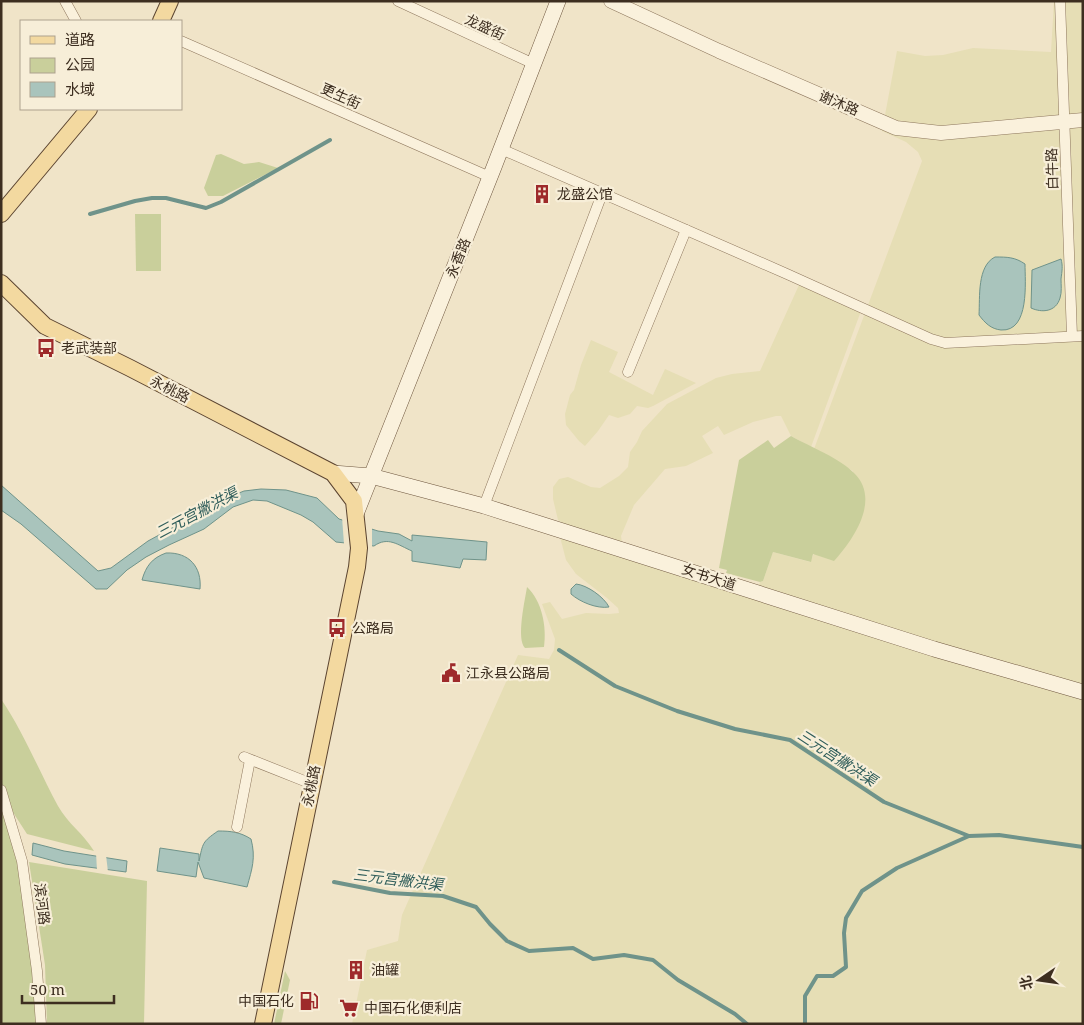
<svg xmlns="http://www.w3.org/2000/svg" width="1084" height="1025" viewBox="0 0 1084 1025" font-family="'Noto Serif','Noto Sans SC',serif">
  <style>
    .farmland { fill: #e6deb5 }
    .green { fill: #c9cf9b }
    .water { fill: #a9c4bc; stroke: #6f938a }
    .pier { fill: #f0e4c8 }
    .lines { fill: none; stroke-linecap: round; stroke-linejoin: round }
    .stream { stroke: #6f938a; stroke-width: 4 }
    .minor-casing { stroke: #8d765c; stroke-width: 11 }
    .tertiary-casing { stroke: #8d765c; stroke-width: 15 }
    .secondary-casing { stroke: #6f573f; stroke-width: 16 }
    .primary-casing { stroke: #5b4430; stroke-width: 18 }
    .minor { stroke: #faf1dc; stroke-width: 10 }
    .tertiary { stroke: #faf1dc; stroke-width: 14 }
    .secondary { stroke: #faf1dc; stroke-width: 15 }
    .primary { stroke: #f3d9a0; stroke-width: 16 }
    .labels { text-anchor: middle; stroke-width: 4.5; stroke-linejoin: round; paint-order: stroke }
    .street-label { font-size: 14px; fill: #3d2e20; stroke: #f7eed8 }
    .poi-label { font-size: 14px; fill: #3d2e20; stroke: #f7eed8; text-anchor: start }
    .water-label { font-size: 15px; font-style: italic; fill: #2f5d5a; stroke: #f7eed8 }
  </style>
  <rect width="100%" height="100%" fill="#f0e4c8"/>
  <g class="farmland">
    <path d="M1054 1H1083V1024H352L367 950 398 941 402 915 518 655 549 659 554 650 555 639 542 604 550 602 562 619 586 613 609 614 619 613 618 608 607 598 576 574 566 560 559 533 755 595 760 582 763 581 773 552 810 562 853 471 814 449 922 161 918 152 906 142 882 131 897 51 925 56 943 55 973 48 1051 52Z"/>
    <path d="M799 285 861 311 811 447 791 436 781 416H776L753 422 724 435 718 426 702 436 713 453 686 466 665 469 634 505 621 536 622 543 567 526 558 520 553 499V487L559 479 568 477 591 487 600 488 619 476 628 467 630 452 637 442 642 431 667 404 716 378 732 374 760 371Z"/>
    <path d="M591 340 618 352 609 372 653 395 665 369 696 383 653 406 648 408 637 406 630 414 618 418 609 415 598 431 585 446 579 441 566 425 565 414 570 395 574 390 581 365Z"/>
  </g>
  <g class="green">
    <path d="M221 154 244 164 259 162 278 168 223 196H208L204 188 216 155Z"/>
    <path d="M135 214H161V271H136Z"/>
    <path d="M791 436C809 446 841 459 854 473 881 499 854 539 834 561L813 554 811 562 773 552 763 581 760 582 726 573 727 570 719 568 739 460 768 440 774 448Z"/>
    <path d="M527 587C542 601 547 627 544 647L525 648C516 639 525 600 527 587Z"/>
    <path d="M1 699C24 733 39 771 58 806 68 824 83 833 94 851L27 834 5 800 22 861 40 1024H1Z"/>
    <path d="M29 862 147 881 144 1024H47L45 965Z"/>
    <path d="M285 971 290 980 281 1024H274Z"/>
  </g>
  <g class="water">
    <path d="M995 257C1007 257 1015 257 1025 264 1025 281 1030 332 1001 330 991 329 985 323 979 315 980 297 977 266 995 257Z"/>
    <path d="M1061 259C1063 266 1062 271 1061 279 1061 285 1062 292 1060 298 1056 312 1042 313 1031 308L1032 270Z"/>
    <path d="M1 485 98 571 111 568 148 541 183 522 196 519 229 497 244 491 261 489 286 490 317 498 339 519 378 531 399 534 412 541V535L487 542 486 560 463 559 460 568 412 561V551C398 545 388 536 374 546L336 542 313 522 301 515 267 501 253 500 233 507 204 529 169 545 146 557 127 570 107 589H96L21 524 1 510Z"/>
    <path d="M166 553C189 552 202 567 200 589L142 580C146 566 152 558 166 553Z"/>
    <path d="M576 584C587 585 604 597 609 607 597 609 580 602 571 594V589Z"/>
    <path d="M218 831C231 831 240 832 251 839 256 858 252 869 247 887L204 878 198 862 196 877 157 871 160 848 199 854V861C203 843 202 842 218 831Z"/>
    <path d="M33 843 64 851 127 861 126 872 65 864 32 855Z"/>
  </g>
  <g class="pier">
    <path d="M342 517 372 526V548L344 544Z"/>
    <path d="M96 853 106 855 108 872 97 870Z"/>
  </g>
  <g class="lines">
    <g class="stream">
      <path d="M90 214 135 201 152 198H166L206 208 221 202 330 140"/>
      <path d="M559 650 615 686 677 711 735 729 790 740 884 802 969 836 999 835 1083 847"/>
      <path d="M334 882 390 893 443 896 476 907 490 924 507 941 529 951 573 948 593 959 624 955 653 960 678 980 735 1014 747 1024"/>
      <path d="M805 1024V996L817 976H833L846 967 844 933 846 918 862 891 897 868 969 836"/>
    </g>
    <g class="minor-casing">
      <g id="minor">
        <path d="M65 1 76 21"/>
        <path d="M398 1 534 64"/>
        <path d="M1060 1 1072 336"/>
        <path d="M181 41 490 177"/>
        <path d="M501 149 787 274 931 339 945 343 1083 336"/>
        <path d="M628 372 686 230"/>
        <path d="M484 506 602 194"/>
        <path d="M244 757 312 784"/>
        <path d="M1 790 22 861 37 971 41 1024"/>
        <path d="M237 827 250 760"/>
      </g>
    </g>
    <g class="tertiary-casing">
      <path id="tertiary" d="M611 1 719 51 896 128 941 133 1083 120"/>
    </g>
    <g class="secondary-casing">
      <g id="secondary">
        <path d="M333 473 371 476 484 506 934 649 1083 692"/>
        <path d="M356 514 494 167 558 1"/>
      </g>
    </g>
    <g class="primary-casing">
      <g id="primary">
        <path d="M161 21 170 1"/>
        <path d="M1 214 89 109"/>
        <path d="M1 283 45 326 130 368 333 473 354 501 359 548 357 567 263 1024"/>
      </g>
    </g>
    <use href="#minor" class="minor"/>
    <use href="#tertiary" class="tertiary"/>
    <use href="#secondary" class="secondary"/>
    <use href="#primary" class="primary"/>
  </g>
  <defs>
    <g id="building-bare" transform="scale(1.5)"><path d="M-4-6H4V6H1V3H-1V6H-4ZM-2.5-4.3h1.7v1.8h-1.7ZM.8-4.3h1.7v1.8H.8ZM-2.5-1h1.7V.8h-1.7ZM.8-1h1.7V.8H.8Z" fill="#9e2a2b" stroke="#f7eed8" stroke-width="2.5" paint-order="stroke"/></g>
    <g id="bus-bare" transform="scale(1.5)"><path d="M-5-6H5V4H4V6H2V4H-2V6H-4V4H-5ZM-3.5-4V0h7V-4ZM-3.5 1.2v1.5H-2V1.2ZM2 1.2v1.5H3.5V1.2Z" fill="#9e2a2b" stroke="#f7eed8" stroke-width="2.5" paint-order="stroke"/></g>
    <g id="civic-bare" transform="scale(1.5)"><path d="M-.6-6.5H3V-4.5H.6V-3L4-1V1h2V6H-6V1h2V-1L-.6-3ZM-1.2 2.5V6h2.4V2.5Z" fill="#9e2a2b" stroke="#f7eed8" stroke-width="2.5" paint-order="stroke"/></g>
    <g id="fuel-bare" transform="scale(1.5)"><path d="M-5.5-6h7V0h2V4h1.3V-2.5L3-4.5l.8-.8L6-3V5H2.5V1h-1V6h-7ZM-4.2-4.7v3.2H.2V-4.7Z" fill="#9e2a2b" stroke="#f7eed8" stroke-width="2.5" paint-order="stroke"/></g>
    <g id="supermarket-bare" transform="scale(1.5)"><path d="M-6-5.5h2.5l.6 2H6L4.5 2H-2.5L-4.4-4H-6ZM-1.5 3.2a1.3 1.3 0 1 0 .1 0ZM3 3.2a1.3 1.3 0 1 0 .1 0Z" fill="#9e2a2b" stroke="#f7eed8" stroke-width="2.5" paint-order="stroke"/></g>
  </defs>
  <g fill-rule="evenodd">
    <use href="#building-bare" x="542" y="194"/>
    <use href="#bus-bare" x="46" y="348"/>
    <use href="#bus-bare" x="337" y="628"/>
    <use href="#civic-bare" x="451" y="673"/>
    <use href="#building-bare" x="356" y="970"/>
    <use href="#fuel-bare" x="309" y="1001"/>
    <use href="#supermarket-bare" x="349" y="1008"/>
  </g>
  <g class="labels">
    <g class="street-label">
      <text transform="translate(485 27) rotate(25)" y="5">龙盛街</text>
      <text transform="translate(341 96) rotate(24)" y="5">更生街</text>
      <text transform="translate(839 103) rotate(23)" y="5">谢沐路</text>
      <text transform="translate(1052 169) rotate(-92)" y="5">白牛路</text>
      <text transform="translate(458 258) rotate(-68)" y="5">永香路</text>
      <text transform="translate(170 389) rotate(27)" y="5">永桃路</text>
      <text transform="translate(709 577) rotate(18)" y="5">女书大道</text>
      <text transform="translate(311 786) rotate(-79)" y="5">永桃路</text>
      <text transform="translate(42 904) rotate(83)" y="5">滨河路</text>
    </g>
    <g class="poi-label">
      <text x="557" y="199">龙盛公馆</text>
      <text x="61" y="353">老武装部</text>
      <text x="352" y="633">公路局</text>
      <text x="466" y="678">江永县公路局</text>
      <text x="371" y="975">油罐</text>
      <text x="294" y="1006" text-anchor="end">中国石化</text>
      <text x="364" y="1013">中国石化便利店</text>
    </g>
    <g class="water-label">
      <text transform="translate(197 513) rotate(-28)" y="5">三元宫撇洪渠</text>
      <text transform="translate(837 758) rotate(33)" y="5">三元宫撇洪渠</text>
      <text transform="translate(398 880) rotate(7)" y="5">三元宫撇洪渠</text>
    </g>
  </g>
  <rect width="1084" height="1025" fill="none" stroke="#3d2e20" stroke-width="5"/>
  <rect x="20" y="20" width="162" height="90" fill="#f7eed8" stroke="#ada18e"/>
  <rect x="30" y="36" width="25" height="8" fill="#f3d9a0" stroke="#ada18e"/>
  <text x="65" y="45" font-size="15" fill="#3d2e20">道路</text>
  <rect x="30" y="58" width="25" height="15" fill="#c9cf9b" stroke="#ada18e"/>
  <text x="65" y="70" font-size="15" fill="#3d2e20">公园</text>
  <rect x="30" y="82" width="25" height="15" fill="#a9c4bc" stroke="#ada18e"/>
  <text x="65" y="95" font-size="15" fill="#3d2e20">水域</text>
  <g transform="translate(1039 980) rotate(257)" stroke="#f7eed8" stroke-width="4" paint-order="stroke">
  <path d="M0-4L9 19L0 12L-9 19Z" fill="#3d2e20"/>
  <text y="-8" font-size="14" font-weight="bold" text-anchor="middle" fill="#3d2e20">北</text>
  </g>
  <path d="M22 995v8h92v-8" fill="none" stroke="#3d2e20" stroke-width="2.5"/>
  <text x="30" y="995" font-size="15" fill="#3d2e20" stroke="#f7eed8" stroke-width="4" paint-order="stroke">50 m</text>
</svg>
